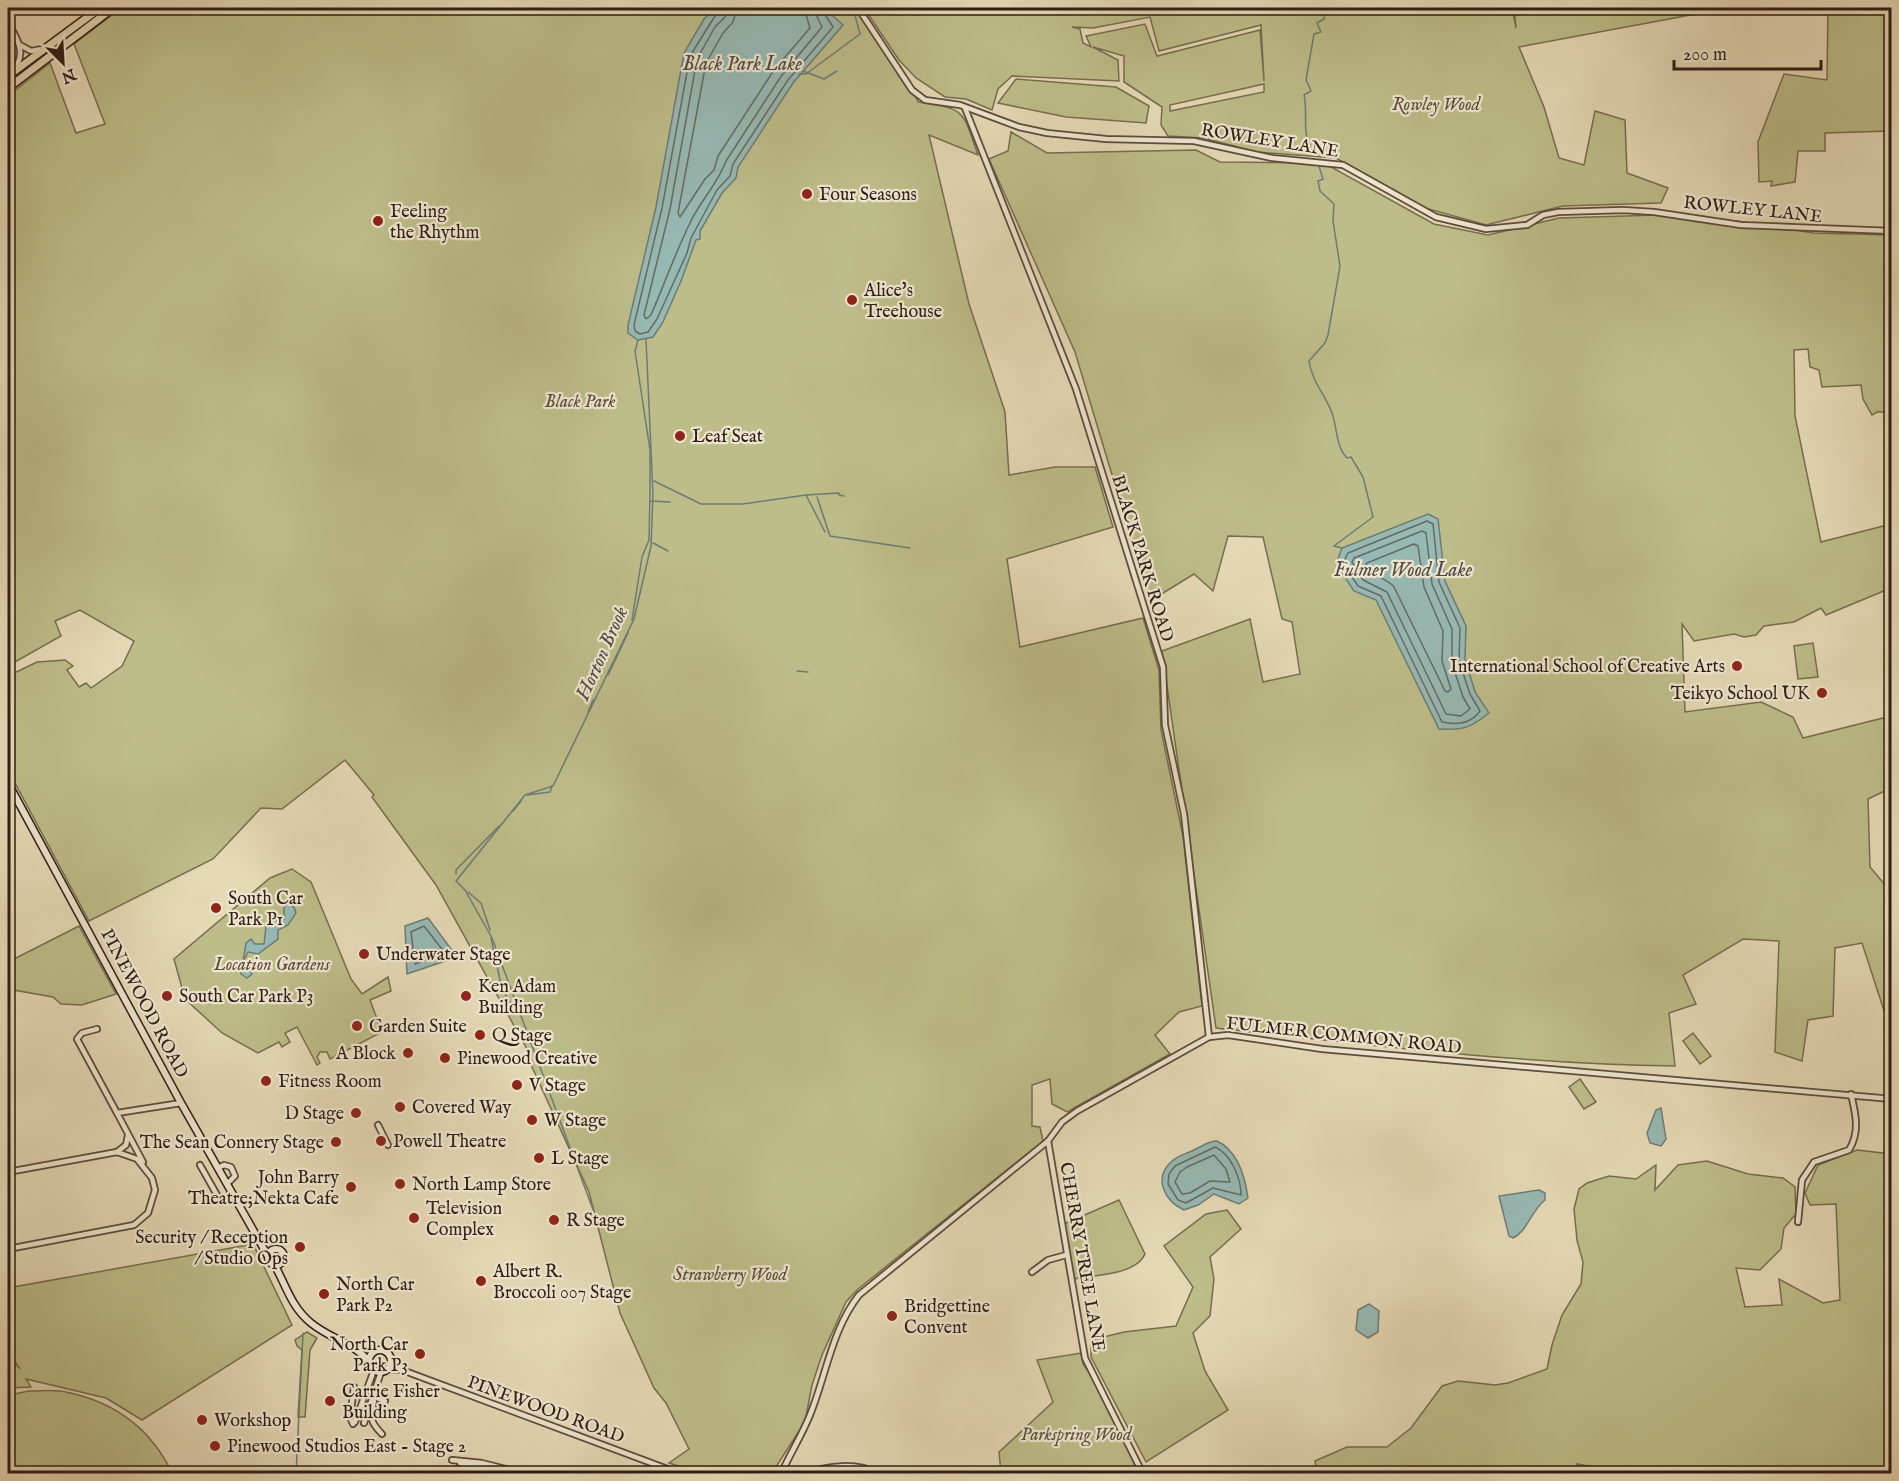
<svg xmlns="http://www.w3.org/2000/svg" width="1899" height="1481" viewBox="0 0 1899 1481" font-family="'IM FELL English',serif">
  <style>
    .green { fill: #bdbd89; stroke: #766d4f; stroke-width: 1.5; fill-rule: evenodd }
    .water { fill: #97b9b4; stroke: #6d7b74; stroke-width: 1.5 }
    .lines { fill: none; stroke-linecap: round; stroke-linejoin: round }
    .shore { stroke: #636b64; stroke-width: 1.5 }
    .stream { stroke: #6d7b74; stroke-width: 1.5 }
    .street-casing { stroke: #5d4c3d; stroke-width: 8 }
    .secondary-casing { stroke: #2f1d15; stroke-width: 9 }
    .primary-casing { stroke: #2f1d15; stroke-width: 10 }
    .street { stroke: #efe6d0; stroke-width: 4.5 }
    .secondary { stroke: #efe6d0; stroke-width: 6 }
    .primary { stroke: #e6d9b6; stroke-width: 7 }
    .poi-dot { fill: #8f2418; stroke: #efe6d0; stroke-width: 2 }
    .labels { text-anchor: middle; stroke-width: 4.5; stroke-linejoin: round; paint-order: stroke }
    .park-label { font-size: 18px; font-style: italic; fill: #5a4d38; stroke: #efe6d0 }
    .street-label { font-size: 18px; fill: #2f1d15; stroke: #efe6d0 }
    .poi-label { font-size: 18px; fill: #2f1d15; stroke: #efe6d0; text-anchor: start }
    .water-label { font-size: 20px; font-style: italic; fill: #4e4c45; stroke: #efe6d0 }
  </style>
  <rect width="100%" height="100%" fill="#e6d9b6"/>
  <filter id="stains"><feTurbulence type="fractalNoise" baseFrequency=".00333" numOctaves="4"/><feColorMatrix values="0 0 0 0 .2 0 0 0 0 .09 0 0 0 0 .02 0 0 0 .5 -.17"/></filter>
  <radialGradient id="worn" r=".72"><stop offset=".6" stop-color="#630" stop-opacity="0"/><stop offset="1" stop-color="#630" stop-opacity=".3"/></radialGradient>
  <g class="green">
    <path d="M121 8H857L915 94 918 102C967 109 962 110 978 155L929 135 969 304 1005 412 1009 475 1055 467H1095L1113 527 1007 559 1020 647 1143 618 1159 670 1161 730 1183 836 1202 1006 1179 1012 1155 1035 1170 1054 1067 1112 1052 1104 1050 1079 1032 1085V1126L1040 1127 1043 1141 858 1289 846 1302 822 1355 812 1385 805 1422 772 1473H700L669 1463 689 1449 666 1403 654 1388 620 1313 589 1192 532 1067 528 1051 436 885 372 797 374 795 345 760 282 809 261 808 213 859 89 921 8 770V676L37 662 65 660 73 666 67 670 79 687 86 683 91 688 122 666 134 641 80 610 55 621 61 636 8 666V96L50 63 76 133 105 124 74 44Z"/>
    <path d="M864 8H1512L1516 28 1514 8H1728L1519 47 1544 107 1559 158 1584 165 1595 111 1625 120 1627 173 1668 188 1661 203 1563 206 1486 225 1425 208 1336 158 1257 152 1203 138 1168 136 1161 125 1162 107 1124 82V56L1093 47 1118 60 1119 81 1012 76 998 89 992 110 966 99 945 97 916 78 899 60ZM1150 17 1159 51 1261 25 1264 81 1260 30 1157 56 1145 24 1086 36 1091 47 1083 43 1080 29 1072 27 1093 28ZM1264 84V92L1170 111V105Z"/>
    <path d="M1828 8H1891V131L1825 133V151H1798L1795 182 1771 186 1772 181 1759 182 1758 142 1784 74 1827 80Z"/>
    <path d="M1016 79 1116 87 1149 106 1146 123 1066 117 998 103Z"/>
    <path d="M1011 132 1047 153 1196 150 1220 162 1324 163 1434 224 1488 235 1559 218 1658 215 1736 221 1814 233 1891 235V412H1877L1872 415 1863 399 1861 385 1822 387 1819 370 1810 367 1808 349 1794 350 1795 416 1821 542 1891 524V588L1826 615 1821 608 1794 622 1764 626 1756 635 1744 637 1734 634 1694 641 1682 624 1685 712 1761 702 1793 717 1803 738 1891 716V788L1868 799 1870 867 1891 892V1024L1888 1023 1862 943 1835 948 1833 1016 1808 1020 1802 1061 1775 1052 1779 941 1743 939 1683 975 1696 1004 1669 1013 1675 1066C1521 1064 1368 1045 1216 1028L1162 651 1250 619 1263 682 1300 674 1292 622 1282 619 1263 537 1228 536 1213 591 1194 574 1150 601 1075 352 989 159 1008 151Z"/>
    <path d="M1813 643 1818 677 1798 679 1794 646Z"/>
    <path d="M292 869 311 882 351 979 362 994 388 977 391 991 370 1000 382 1032 330 1059 327 1052H320L317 1057 320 1063 317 1065 297 1027 285 1033 290 1042 282 1047 279 1042 258 1053 222 1033 185 999 174 959 270 878Z"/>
    <path d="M79 926 116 994 82 1005 61 1004 53 997 8 989V962Z"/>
    <path d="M1693 1033 1711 1056 1700 1064 1683 1041Z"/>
    <path d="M1580 1079 1596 1102 1584 1109 1569 1087Z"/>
    <path d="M1857 1150 1891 1154V1473L1632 1474 1577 1464 1580 1473H1558L1552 1469 1538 1474 1317 1473 1315 1461 1347 1447H1387L1411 1428 1442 1386 1458 1381 1495 1385 1508 1383 1547 1369 1552 1345 1562 1315 1581 1284 1583 1262 1577 1240 1574 1209 1579 1189 1587 1183 1609 1176 1636 1179 1656 1165 1655 1190 1678 1165 1707 1161 1748 1174 1783 1178 1795 1187 1796 1214 1784 1228 1781 1249 1760 1270 1736 1268 1745 1307 1782 1305 1779 1279 1823 1303 1840 1300 1836 1204 1810 1205 1805 1193 1818 1165Z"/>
    <path d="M1119 1200 1145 1254C1136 1275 1095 1275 1074 1279L1064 1224Z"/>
    <path d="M1227 1210 1241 1229 1210 1257 1214 1279 1210 1316 1193 1333 1205 1371 1228 1410 1146 1462 1091 1357V1340L1124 1332 1176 1326 1193 1287 1164 1246 1206 1214Z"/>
    <path d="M253 1244 292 1325 142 1420 106 1398 26 1379 31 1387 8 1388V1354L20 1369 8 1351V1288Z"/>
    <path d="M307 1332 317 1338 310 1350 305 1417H298L302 1350 297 1346 295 1340Z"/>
    <path d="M1081 1353 1083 1364 1096 1383 1139 1473H1001L999 1452 1053 1402 1037 1360Z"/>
    <path d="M29 1391C41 1391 55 1389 66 1392 115 1402 151 1429 172 1473H8V1395Z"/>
  </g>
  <g class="water">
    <path d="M716 8H824L843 25 793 83 738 167 736 178 722 193 700 231V239L696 240 681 281 663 322 653 337 638 340 628 333V325L656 207 684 53 704 19Z"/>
    <path d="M1428 514 1438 519 1445 581 1466 626 1465 659 1475 692 1489 713C1469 729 1463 730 1439 729L1376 600 1354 591 1336 564 1342 548Z"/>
    <path d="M287 903 294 907 296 913 288 925 278 930V939L258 954 248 952 244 960 252 974 247 978 241 974 246 943 251 939 255 944H264L266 926 270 921 284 919V908Z"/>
    <path d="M428 918 457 957 407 974 405 926Z"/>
    <path d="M1661 1108 1666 1139 1661 1146 1650 1143 1647 1133 1656 1110Z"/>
    <path d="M1217 1141C1238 1151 1245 1176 1248 1198L1239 1204 1214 1194 1198 1205 1184 1210C1165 1201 1153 1179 1171 1162 1178 1155 1187 1154 1196 1149 1203 1146 1208 1141 1217 1141Z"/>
    <path d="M1539 1190 1545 1193V1200C1531 1211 1527 1232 1513 1238L1509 1236 1499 1196Z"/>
    <path d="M1369 1304 1379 1311 1378 1332 1368 1338 1356 1330 1358 1310Z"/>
  </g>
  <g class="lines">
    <g class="shore">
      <path d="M720 8 690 56 662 208 634 325 635 331 640 334 648 332 657 319 687 253 691 238 717 190 730 176 733 164 788 80 833 27 821 8"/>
      <path d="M728 8 725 17 715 27 697 59 670 209 644 315 646 319 651 315C664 285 675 254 689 225 699 202 718 184 726 161L782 75 822 27 813 8"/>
      <path d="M737 8 733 22 723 33 706 63 678 213 680 217 705 179 714 170 718 156 774 70 810 28 804 8"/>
      <path d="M1427 521 1433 524 1439 582 1460 628 1459 661 1470 694 1480 711C1471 724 1456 725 1442 722L1381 596 1358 586 1343 563 1348 553Z"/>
      <path d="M1422 531 1426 533 1432 584 1452 629V663L1463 697 1470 709 1461 716 1446 714 1387 592 1363 580 1352 562 1354 558Z"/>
      <path d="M1414 544 1418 546 1424 587 1443 631 1442 661 1451 689 1448 692 1445 691 1394 587C1386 577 1371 577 1365 566L1367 563Z"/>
      <path d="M424 926 445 953 415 964 411 932Z"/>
      <path d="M1215 1147C1231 1154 1241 1178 1241 1195L1213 1188 1186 1203 1178 1200 1168 1184 1169 1174 1175 1166Z"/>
      <path d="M1214 1155 1226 1169 1230 1182 1210 1181 1190 1193 1182 1194 1175 1182 1180 1172 1187 1167Z"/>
    </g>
    <g class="stream">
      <path d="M803 71 824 79 837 71"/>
      <path d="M799 74H806L860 34 853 8"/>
      <path d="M1310 145C1302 132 1308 110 1304 95L1311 91 1306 80 1314 34 1321 32 1317 23 1324 19 1325 8"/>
      <path d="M1314 151 1317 155"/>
      <path d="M1318 163 1323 179 1318 181 1320 191 1334 204 1333 221 1340 266 1328 335 1325 343 1309 361C1312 382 1325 394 1332 413 1337 427 1336 447 1347 458L1351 457 1363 477 1373 517 1334 546 1342 548"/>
      <path d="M654 481 701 504H743L806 495 839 493V495L844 496"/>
      <path d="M806 495 825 532"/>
      <path d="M817 497 830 536 910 548"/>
      <path d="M650 501 670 502"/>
      <path d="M653 543 668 551"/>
      <path d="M632 620 642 557 649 540 650 492V450L635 351 638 340"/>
      <path d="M797 671 808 672"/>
      <path d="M608 675 628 633"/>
      <path d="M588 712 593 700"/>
      <path d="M527 795 550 792 552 786"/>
      <path d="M513 811 521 801"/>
      <path d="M456 874V870L499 826"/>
      <path d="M468 892 481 903 490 930"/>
      <path d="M491 938 502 989 515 1010"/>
      <path d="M598 1223 492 938 465 890 456 881 525 795 553 786 634 619 651 546 653 495 646 339"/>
      <path d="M371 1386H372"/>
      <path d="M296 1474 303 1333"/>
    </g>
    <g class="street-casing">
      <g id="street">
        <path d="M858 8 912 90 925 100 960 105 1019 127 1047 133 1106 139 1194 141 1272 158 1343 165 1436 217 1486 229 1527 225 1543 215 1558 212 1623 210 1654 212 1741 225 1892 231"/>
        <path d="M8 22C16 38 27 51 15 68"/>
        <path d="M20 45 31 51 42 49"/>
        <path d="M965 108 1076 389 1163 667 1165 725 1184 814 1209 1037"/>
        <path d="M97 1029 82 1033 77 1039 117 1113"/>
        <path d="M378 1125 388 1145"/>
        <path d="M1048 1141 1085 1358 1143 1474"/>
        <path d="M117 1152 126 1145 128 1135"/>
        <path d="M143 1162 117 1113 181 1103"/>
        <path d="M200 1165 221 1202"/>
        <path d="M218 1168 224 1165 231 1167 235 1176 227 1184"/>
        <path d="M8 1172 117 1152 137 1159 152 1178 155 1190 148 1213 134 1225 8 1249"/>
        <path d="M1798 1222 1802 1180 1814 1162 1849 1150C1860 1132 1856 1115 1851 1094"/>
        <path d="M1032 1272 1048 1260 1066 1255"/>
        <path d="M391 1358 402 1370"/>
        <path d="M388 1369 402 1370 681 1474"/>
        <path d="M374 1393C375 1414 364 1416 382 1434"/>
        <path d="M371 1411 380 1413 385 1401 374 1397"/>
        <path d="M355 1422 374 1370"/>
        <path d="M364 1423 381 1372"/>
        <path d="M353 1424 350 1417 354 1387"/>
        <path d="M452 1460 482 1463 521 1473"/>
        <path d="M460 1463 508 1472"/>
        <path d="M781 1474C790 1454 802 1435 810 1415 826 1376 832 1329 859 1295L1048 1141 1062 1122 1077 1111 1209 1037 1228 1035 1322 1049 1892 1099"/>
        <path d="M806 1474C828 1465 857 1462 879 1474"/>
      </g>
    </g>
    <g class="secondary-casing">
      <g id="secondary">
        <path d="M8 783 181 1103 269 1258"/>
        <circle cx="276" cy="1257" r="8"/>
        <path d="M274 1264C286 1285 291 1307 311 1323 329 1338 353 1343 369 1361"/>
        <circle cx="380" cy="1361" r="11"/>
      </g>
    </g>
    <g class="primary-casing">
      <g id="primary">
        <path d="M8 76 100 8"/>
        <path d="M8 88 113 8"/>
      </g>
    </g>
    <use href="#street" class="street"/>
    <use href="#secondary" class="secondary"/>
    <use href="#primary" class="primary"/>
  </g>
  <g class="poi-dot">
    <circle cx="807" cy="194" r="6"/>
    <circle cx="378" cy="221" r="6"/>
    <circle cx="852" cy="300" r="6"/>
    <circle cx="680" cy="436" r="6"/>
    <circle cx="1737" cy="666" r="6"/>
    <circle cx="1822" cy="693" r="6"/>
    <circle cx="216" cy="908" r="6"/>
    <circle cx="364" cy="954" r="6"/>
    <circle cx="167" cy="996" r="6"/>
    <circle cx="466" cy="996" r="6"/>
    <circle cx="357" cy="1026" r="6"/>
    <circle cx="480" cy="1035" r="6"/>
    <circle cx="408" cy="1053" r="6"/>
    <circle cx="445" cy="1058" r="6"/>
    <circle cx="266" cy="1081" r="6"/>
    <circle cx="517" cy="1085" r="6"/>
    <circle cx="400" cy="1107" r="6"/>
    <circle cx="356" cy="1113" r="6"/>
    <circle cx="532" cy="1120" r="6"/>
    <circle cx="381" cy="1141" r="6"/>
    <circle cx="336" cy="1142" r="6"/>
    <circle cx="539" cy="1158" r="6"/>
    <circle cx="400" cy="1184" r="6"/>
    <circle cx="351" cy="1187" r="6"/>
    <circle cx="414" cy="1218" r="6"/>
    <circle cx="554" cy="1220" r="6"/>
    <circle cx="300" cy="1247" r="6"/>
    <circle cx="481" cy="1281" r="6"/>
    <circle cx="324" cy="1294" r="6"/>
    <circle cx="892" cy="1316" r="6"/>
    <circle cx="420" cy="1354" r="6"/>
    <circle cx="330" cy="1401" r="6"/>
    <circle cx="202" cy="1420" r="6"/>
    <circle cx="215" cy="1446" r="6"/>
  </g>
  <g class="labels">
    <g class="park-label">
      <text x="1436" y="110">Rowley Wood</text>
      <text x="580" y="407">Black Park</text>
      <text x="272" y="970">Location Gardens</text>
      <text x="730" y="1280">Strawberry Wood</text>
      <text x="1076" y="1440">Parkspring Wood</text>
    </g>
    <g class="street-label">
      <text transform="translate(1270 140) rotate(9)" y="6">ROWLEY LANE</text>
      <text transform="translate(1753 209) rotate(6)" y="6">ROWLEY LANE</text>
      <text transform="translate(1143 558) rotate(73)" y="6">BLACK PARK ROAD</text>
      <text transform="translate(145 1003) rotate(62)" y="6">PINEWOOD ROAD</text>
      <text transform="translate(1344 1035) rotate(6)" y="6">FULMER COMMON ROAD</text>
      <text transform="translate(1083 1257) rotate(80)" y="6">CHERRY TREE LANE</text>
      <text transform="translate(546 1409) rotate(20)" y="6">PINEWOOD ROAD</text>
    </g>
    <g class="poi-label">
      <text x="819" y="200">Four Seasons</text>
      <text x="390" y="217">Feeling<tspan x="390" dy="21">the Rhythm</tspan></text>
      <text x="864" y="296">Alice's<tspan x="864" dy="21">Treehouse</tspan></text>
      <text x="692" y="442">Leaf Seat</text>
      <text x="1725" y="672" text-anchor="end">International School of Creative Arts</text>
      <text x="1810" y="699" text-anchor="end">Teikyo School UK</text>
      <text x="228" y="904">South Car<tspan x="228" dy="21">Park P1</tspan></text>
      <text x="376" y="960">Underwater Stage</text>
      <text x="478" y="992">Ken Adam<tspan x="478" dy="21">Building</tspan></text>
      <text x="179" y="1002">South Car Park P3</text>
      <text x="369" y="1032">Garden Suite</text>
      <text x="492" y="1041">Q Stage</text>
      <text x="396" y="1059" text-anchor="end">A Block</text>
      <text x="457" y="1064">Pinewood Creative</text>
      <text x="278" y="1087">Fitness Room</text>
      <text x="529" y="1091">V Stage</text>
      <text x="412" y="1113">Covered Way</text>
      <text x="344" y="1119" text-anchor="end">D Stage</text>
      <text x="544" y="1126">W Stage</text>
      <text x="393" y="1147">Powell Theatre</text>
      <text x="324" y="1148" text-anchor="end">The Sean Connery Stage</text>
      <text x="551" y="1164">L Stage</text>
      <text x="339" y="1183" text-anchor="end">John Barry<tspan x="339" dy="21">Theatre;Nekta Cafe</tspan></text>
      <text x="412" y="1190">North Lamp Store</text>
      <text x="426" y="1214">Television<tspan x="426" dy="21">Complex</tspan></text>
      <text x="566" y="1226">R Stage</text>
      <text x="288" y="1243" text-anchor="end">Security / Reception<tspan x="288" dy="21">/ Studio Ops</tspan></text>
      <text x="493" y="1277">Albert R.<tspan x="493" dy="21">Broccoli 007 Stage</tspan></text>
      <text x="336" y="1290">North Car<tspan x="336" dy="21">Park P2</tspan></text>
      <text x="904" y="1312">Bridgettine<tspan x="904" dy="21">Convent</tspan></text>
      <text x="408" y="1350" text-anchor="end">North Car<tspan x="408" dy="21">Park P3</tspan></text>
      <text x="342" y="1397">Carrie Fisher<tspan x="342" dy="21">Building</tspan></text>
      <text x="214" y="1426">Workshop</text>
      <text x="227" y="1452">Pinewood Studios East - Stage 2</text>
    </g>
    <g class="water-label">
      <text x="742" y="70">Black Park Lake</text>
      <text x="1403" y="576">Fulmer Wood Lake</text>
      <text transform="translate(601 653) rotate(-66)" y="7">Horton Brook</text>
    </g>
  </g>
  <rect width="1899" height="1481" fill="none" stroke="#e6d9b6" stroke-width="30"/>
  <rect x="9" y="9" width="1881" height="1463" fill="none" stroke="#2f1d15" stroke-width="3"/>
  <rect x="15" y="15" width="1869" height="1451" fill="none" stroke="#2f1d15" stroke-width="1.5"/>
  <g transform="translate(63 63) rotate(156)" stroke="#efe6d0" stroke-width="4.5" paint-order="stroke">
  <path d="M0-4.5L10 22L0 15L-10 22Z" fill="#2f1d15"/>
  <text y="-9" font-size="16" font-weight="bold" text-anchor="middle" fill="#2f1d15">N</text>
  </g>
  <path d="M1674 60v9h147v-9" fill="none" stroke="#2f1d15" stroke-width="3"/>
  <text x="1683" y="60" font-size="18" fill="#2f1d15" stroke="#efe6d0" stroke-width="4.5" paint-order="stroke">200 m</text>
  <rect width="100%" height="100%" filter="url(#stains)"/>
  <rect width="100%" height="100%" fill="url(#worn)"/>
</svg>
